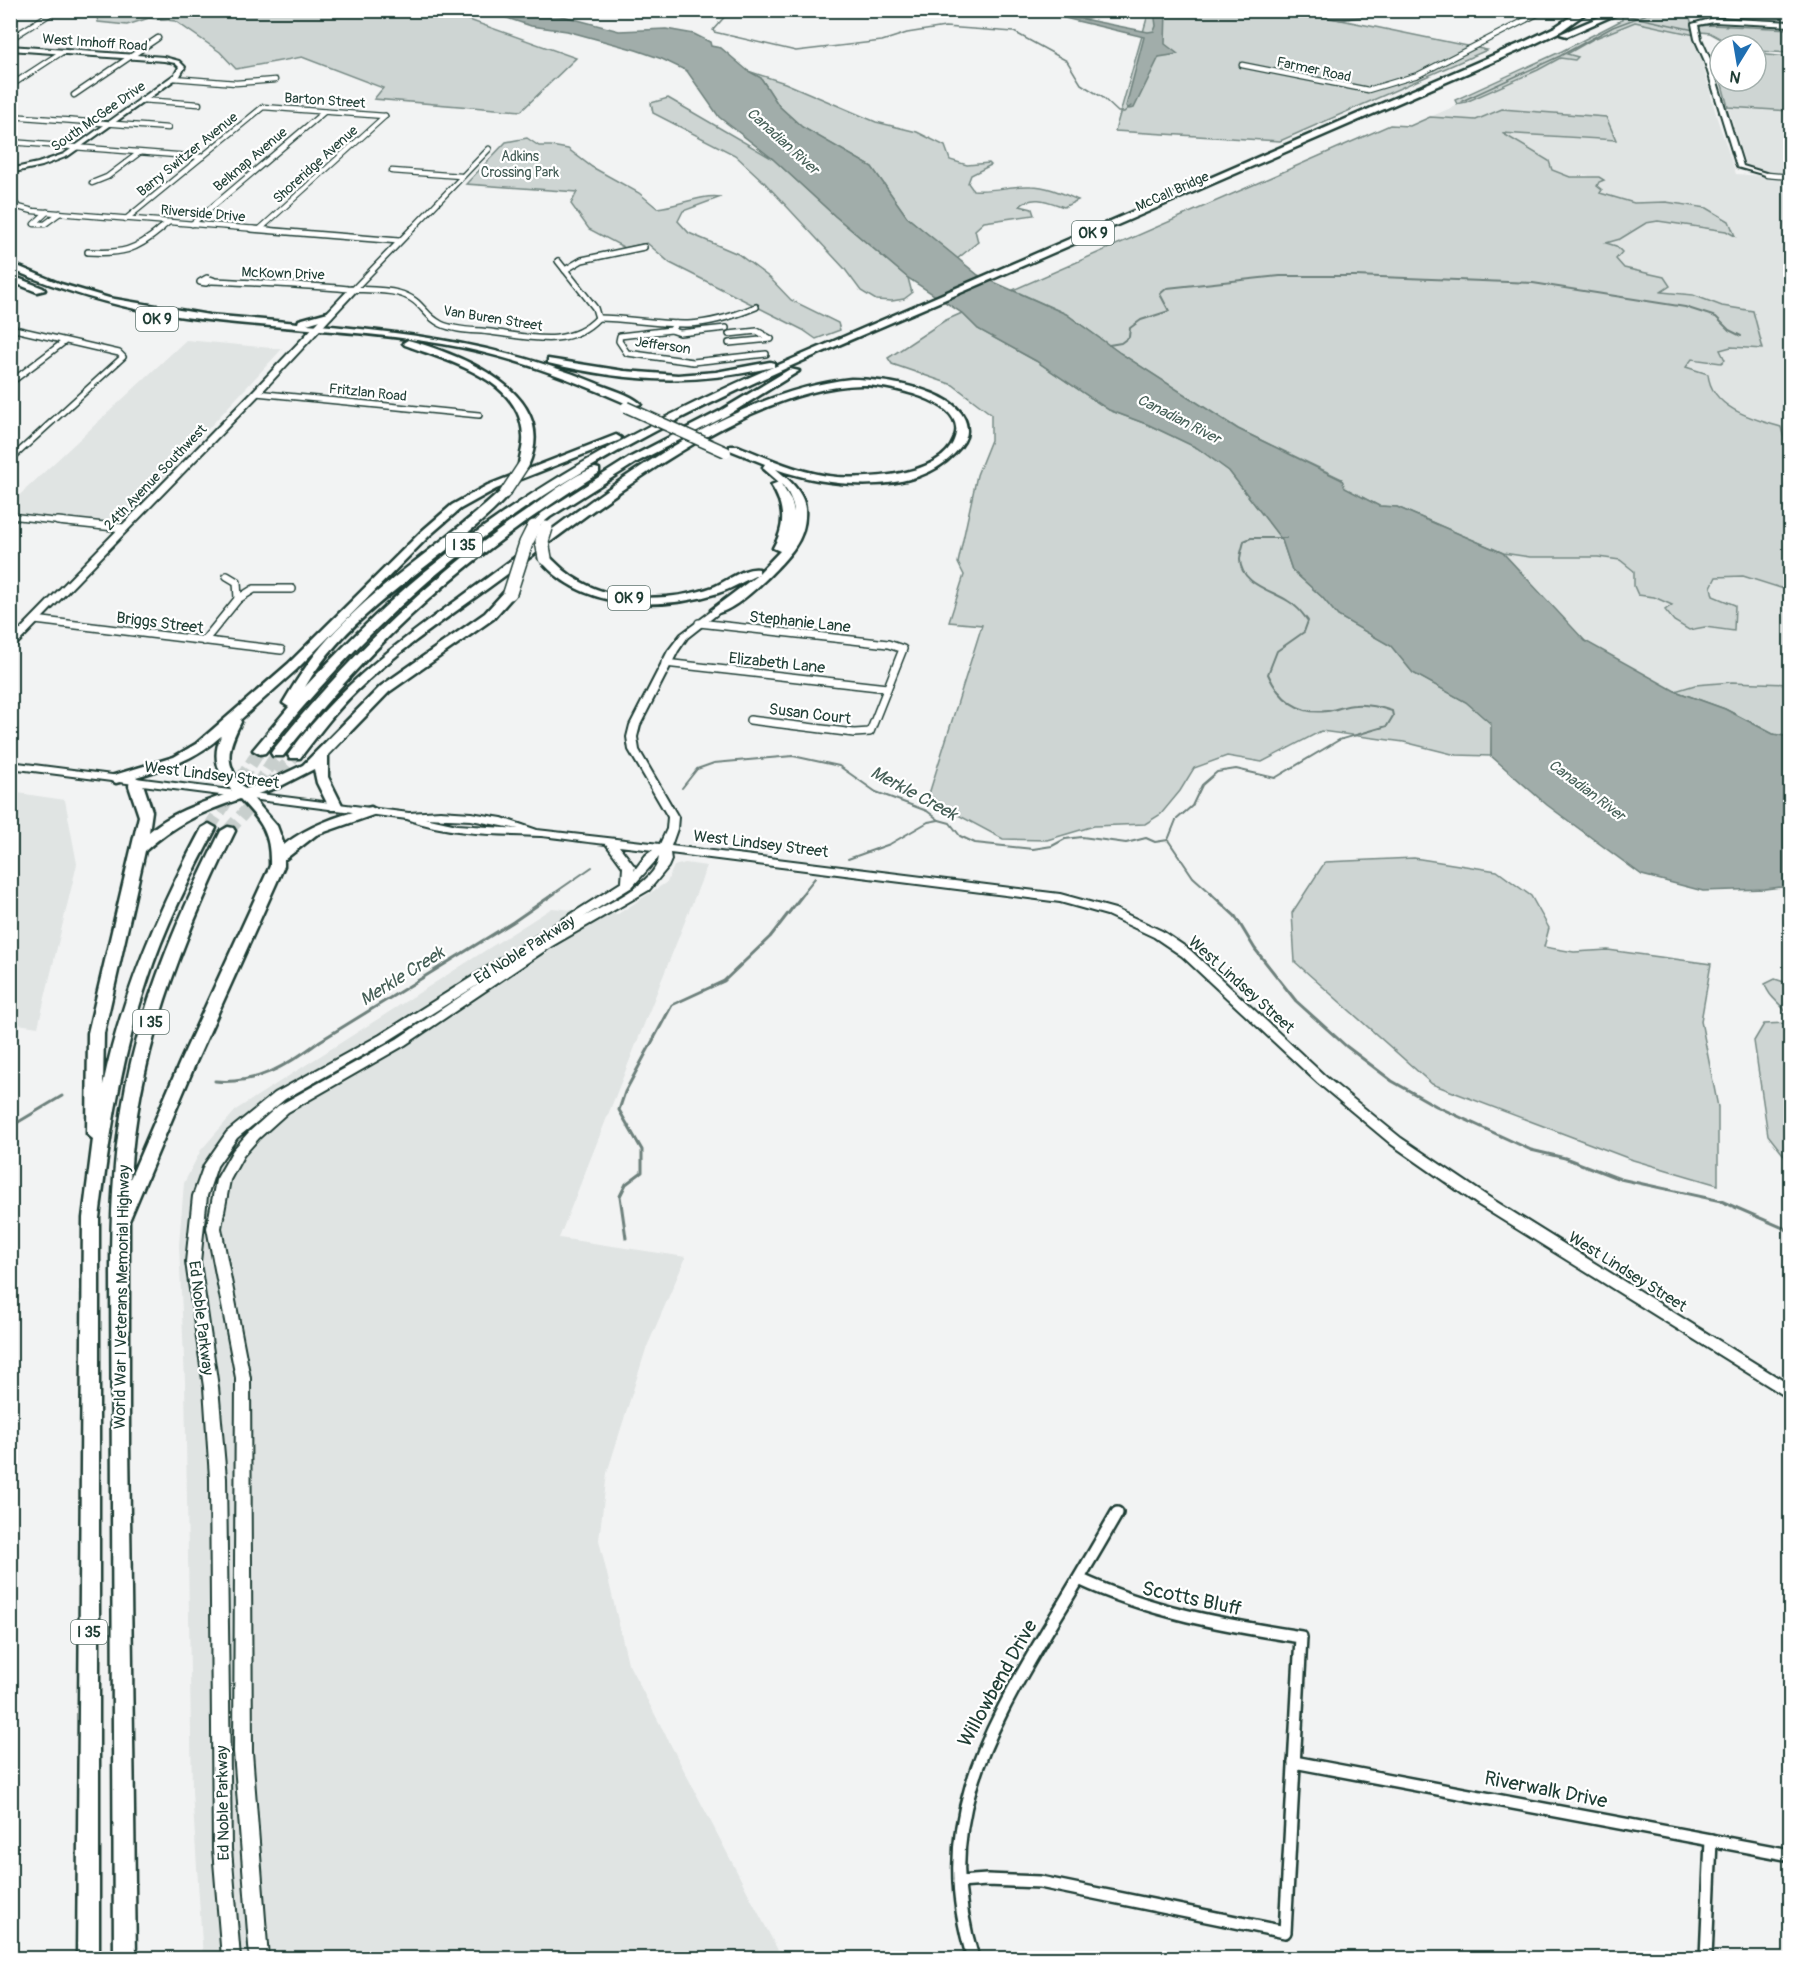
<svg xmlns="http://www.w3.org/2000/svg" width="1801" height="1969" viewBox="0 0 1801 1969" font-family="Pangolin,sans-serif">
  <style>
    .built { fill: #e0e4e3 }
    .green { fill: #ced5d3; stroke: #768984; stroke-width: 1.5 }
    .water { fill: #a1adaa; stroke: #6d807b; stroke-width: 1.5 }
    .lines { fill: none; stroke-linecap: round; stroke-linejoin: round }
    .stream-far2 { stroke: #6d807b; stroke-width: 1.5 }
    .stream-far1 { stroke: #6d807b; stroke-width: 2 }
    .stream { stroke: #6d807b; stroke-width: 3 }
    .highway-tunnel { stroke: #c8cfcd; stroke-width: 13; stroke-dasharray: 13 6; stroke-linecap: butt }
    .street-far3-casing { stroke: #1f3d34; stroke-width: 7 }
    .street-far2-casing { stroke: #1f3d34; stroke-width: 8 }
    .street-far1-casing { stroke: #1f3d34; stroke-width: 10 }
    .street-casing { stroke: #1f3d34; stroke-width: 16 }
    .secondary-casing { stroke: #1f3d34; stroke-width: 4 }
    .highway-casing { stroke: #1f3d34; stroke-width: 5 }
    .street-far3 { stroke: #fff; stroke-width: 4.5 }
    .street-far2 { stroke: #fff; stroke-width: 5 }
    .street-far1 { stroke: #fff; stroke-width: 7 }
    .street { stroke: #fff; stroke-width: 11 }
    .secondary { fill: #fff; fill-rule: evenodd }
    .highway { fill: #fff; fill-rule: evenodd }
    .highway-bridge-far1-casing { stroke: #1f3d34; stroke-width: 13; stroke-linecap: butt }
    .highway-bridge-casing { stroke: #1f3d34; stroke-width: 16; stroke-linecap: butt }
    .highway-bridge-far1 { stroke: #fff; stroke-width: 10 }
    .highway-bridge { stroke: #fff; stroke-width: 13 }
    .labels { text-anchor: middle; stroke-width: 4.5; stroke-linejoin: round; paint-order: stroke }
    .far-street-label { font-size: 14px; fill: #1f3d34; stroke: #fff }
    .far-park-label { font-size: 14px; fill: #425b54; stroke: #fff }
    .far-water-label { font-size: 15px; font-style: italic; fill: #465f57; stroke: #fff }
    .shield { fill: #fff; stroke: #627771; stroke-width: 1.5 }
    .shield-label { font-size: 15px; font-weight: bold; fill: #1f3d34 }
    .street-label { font-size: 16px; fill: #1f3d34; stroke: #fff }
    .water-label { font-size: 18px; font-style: italic; fill: #465f57; stroke: #fff }
    .near-street-label { font-size: 20px; fill: #1f3d34; stroke: #fff }
  </style>
  <rect width="100%" height="100%" fill="#f2f3f3"/>
  <filter id="ink" filterUnits="userSpaceOnUse"><feTurbulence type="fractalNoise" baseFrequency=".0167" numOctaves="2"/><feDisplacementMap in="SourceGraphic" scale="12" xChannelSelector="R" yChannelSelector="G"/><feConvolveMatrix kernelMatrix="1 2 1 2 8 2 1 2 1" color-interpolation-filters="sRGB"/></filter>
  <g filter="url(#ink)">
    <g class="built">
      <path d="M1635 22 1695 35 1717 118 1736 174 1790 178V461L1780 427 1747 417 1724 403 1709 385 1686 368 1692 359 1731 347 1763 349 1753 312 1722 306 1693 295 1659 292 1664 278 1624 268 1616 259 1622 252 1605 243 1620 239 1646 223 1658 221 1726 231 1707 208 1666 202 1634 203 1600 193 1602 189 1597 186 1599 182 1603 180 1586 175 1570 177 1558 174 1552 170 1549 161 1501 132 1615 140 1606 117 1502 109 1476 120 1430 117 1538 70 1560 58 1570 60 1567 55 1572 51 1593 39Z"/>
      <path d="M1728 107 1790 111V174L1762 173 1746 167Z"/>
      <path d="M186 340 282 349 118 526 11 515V503Z"/>
      <path d="M1503 553 1530 557H1598L1620 560 1634 571V586L1638 595 1654 597 1672 605 1665 610 1689 630 1705 627 1734 630 1713 596 1711 587 1715 577 1743 576 1790 591V684L1732 682 1695 685 1675 691 1585 641Z"/>
      <path d="M11 792 65 800 77 864 38 1027 11 1023Z"/>
      <path d="M685 863 707 866 559 1238 686 1257 646 1349 607 1473 599 1540 628 1663 782 1958H203L192 1792 185 1382 179 1245 184 1183 201 1150 237 1109 552 908 618 914 667 882 674 866Z"/>
    </g>
    <g class="green">
      <path d="M1650 10 1688 11 1695 35 1635 22 1593 39 1567 54 1578 57 1575 60 1560 58 1538 70 1466 102 1457 104 1455 100 1562 51 1622 20V16Z"/>
      <path d="M106 11H444L576 58 521 111 374 99 383 88 302 57 236 69 220 52 175 21 149 18 127 25 98 22 97 17Z"/>
      <path d="M1149 11H1310L1317 15 1487 50 1280 141 1115 131Z"/>
      <path d="M1711 25 1790 29V53L1756 51V45H1732L1710 33 1701 32 1699 26Z"/>
      <path d="M1756 54 1790 57V111L1728 107 1721 81H1756Z"/>
      <path d="M748 71 785 83 876 122 917 132 945 146 950 160 967 165 989 163 991 165 971 175 968 183 973 190C995 192 1010 185 1031 186 1047 186 1064 194 1078 200L1064 207C1049 202 1033 194 1020 206L1032 209 1034 215 984 222 975 230 978 242 957 259 907 217 872 167 802 127 779 106 761 78Z"/>
      <path d="M668 98 773 159 835 216 908 278 912 293 904 299 892 301 876 300 861 291 844 268 764 182 735 155 653 113 651 103Z"/>
      <path d="M1502 109 1606 117 1616 140 1502 133 1549 161 1552 170 1570 177H1599L1604 180 1599 182 1597 186 1602 190 1600 193 1634 203 1666 202 1707 208 1729 221 1735 236 1726 231 1658 221 1646 223 1620 239 1606 243 1616 246 1622 252 1616 259 1624 268 1664 277 1670 286 1661 292 1693 295 1722 306 1753 311 1763 349 1731 347 1720 350 1725 360 1721 363 1692 359 1686 367 1708 374C1711 408 1753 419 1781 427L1790 461V591L1743 576 1716 577 1711 587 1713 596 1735 605 1734 631 1705 627 1689 630 1674 621 1665 610 1672 605 1654 597 1638 595 1634 586V571L1620 560 1598 557H1530L1503 553 1397 507 1379 506 1344 488 1342 479 1238 429 1120 353 1066 314 1013 290 1390 125 1410 126 1430 117 1476 120Z"/>
      <path d="M527 138 539 146H551L568 149 592 167 639 193 657 208C679 206 700 194 721 197L683 211 678 221 689 233 738 254 770 278 791 300 838 323 840 330 816 339 803 330 670 263 647 243 625 248 589 229 571 204 577 192 466 184 506 142Z"/>
      <path d="M962 313 978 329 1036 361 1109 410 1149 425 1198 448 1229 471 1282 540 1292 570 1322 597 1338 616 1391 646 1413 673 1466 702 1492 724 1491 756 1456 755 1404 742 1321 731 1262 762 1227 756 1194 768 1180 791 1161 814 1145 824 1094 826 1047 840 1003 839 943 807 929 794 982 625 949 622 964 575 958 563 977 475 991 440V414L953 385 892 364 888 358 944 321Z"/>
      <path d="M1732 682 1790 684V737L1773 734 1725 709 1675 691 1695 685Z"/>
      <path d="M1414 858 1497 871 1531 896 1549 928 1544 947 1574 952 1608 950 1711 964 1701 1021 1718 1107V1185L1633 1160 1432 1084 1295 962 1292 913 1325 862Z"/>
      <path d="M1775 979 1790 984V1163L1768 1135 1754 1041 1764 1024 1790 1023C1787 1004 1770 1002 1765 984Z"/>
    </g>
    <g class="water">
      <path d="M1335 10H1397V11L1341 20 1329 18 1328 16Z"/>
      <path d="M486 11H544L619 31 666 29 694 34 710 42 711 46 721 48 748 71 761 78 779 106 802 127 872 167 907 217 978 275 1066 314 1120 353 1238 429 1342 480 1345 488 1379 506 1397 507 1503 553 1585 641 1675 691 1725 709 1773 734 1790 737V886L1765 889 1703 891 1642 875 1547 805 1491 756V724L1466 702 1413 673 1391 646 1338 616 1322 597 1292 570 1282 540 1229 471 1197 448 1149 425 1109 410 1036 361 978 329 962 313 908 278 835 216 773 159 719 117 687 71 662 59 636 50 567 31 531 26Z"/>
      <path d="M1154 11H1166L1165 44 1178 54 1159 57 1134 108 1129 109 1126 106 1144 37 1052 15H1063L1148 32 1154 31 1156 26Z"/>
    </g>
    <g class="lines">
      <g class="stream-far2">
        <path d="M725 10 727 14 713 30 714 32 796 51 882 41 907 33 945 27 1014 32 1067 61 1081 84 1102 97 1118 112H1124L1131 106"/>
        <path d="M1036 10 1055 15"/>
        <path d="M1601 10 1694 30"/>
        <path d="M1462 101 1560 56 1613 27 1658 10"/>
      </g>
      <g class="stream-far1">
        <path d="M1109 345 1121 343 1129 337 1130 328 1141 320 1169 311 1160 294 1167 288 1280 276H1355L1533 283 1685 307 1716 317 1729 330 1741 336"/>
        <path d="M682 788 697 769 714 763 793 756 839 766 876 792 927 811 939 820 950 823 960 836 975 843 1033 849 1052 846 1065 839 1082 837 1126 843 1146 838 1155 842 1168 840"/>
        <path d="M1168 840 1193 877 1212 894"/>
        <path d="M1168 840 1176 820 1192 806 1202 785 1217 772 1236 769 1275 778 1339 740 1387 726 1393 716 1392 711C1380 707 1367 704 1355 705 1345 705 1337 710 1327 711 1299 715 1279 699 1268 674L1277 651 1304 632 1308 621C1302 613 1297 606 1288 601 1271 590 1241 584 1240 560 1240 554 1243 547 1244 541L1251 538H1286"/>
        <path d="M848 859 890 844 928 822 939 820"/>
        <path d="M553 894 592 867"/>
        <path d="M802 894 815 878"/>
      </g>
      <g class="stream">
        <path d="M1210 893 1235 916 1255 949 1296 1001 1346 1046 1392 1081 1436 1106 1531 1150 1565 1158 1620 1179 1721 1201 1790 1231"/>
        <path d="M215 1081C256 1085 288 1065 320 1041L513 922 555 893"/>
        <path d="M10 1127 62 1096"/>
        <path d="M626 1238 620 1196 626 1184 642 1172V1150L619 1110 625 1092 672 1005 724 981 770 937 804 893"/>
      </g>
      <g class="highway-tunnel">
        <path d="M257 786 278 753"/>
        <path d="M209 828 260 750"/>
        <path d="M228 831 295 755"/>
      </g>
      <g class="street-far3-casing">
        <g id="street-far3">
          <path d="M10 39 50 14"/>
          <path d="M1242 65 1368 90 1418 75 1545 10"/>
          <path d="M173 78 236 83 275 80"/>
          <path d="M10 86 62 52"/>
          <path d="M74 95 158 38"/>
          <path d="M141 100 199 104"/>
          <path d="M10 116 168 128"/>
          <path d="M10 142 202 157"/>
          <path d="M392 171 461 176"/>
          <path d="M1767 175 1790 177"/>
          <path d="M92 183 107 177 139 153"/>
          <path d="M10 197 18 207 33 211 270 230"/>
          <path d="M47 212 34 224H45L60 213"/>
          <path d="M126 219 263 107 385 116"/>
          <path d="M192 224 324 112"/>
          <path d="M260 229 385 116"/>
          <path d="M159 230 169 222"/>
          <path d="M411 230 489 149"/>
        </g>
      </g>
      <g class="street-far2-casing">
        <g id="street-far2">
          <path d="M251 229 399 241"/>
          <path d="M88 252C122 254 135 251 161 229"/>
          <path d="M558 261 595 308 598 318"/>
          <path d="M565 270 582 260 644 247"/>
          <path d="M207 278 213 280 206 283 200 282Z"/>
          <path d="M212 281C258 283 303 285 348 289 365 290 383 289 398 293 424 300 422 315 441 324 456 331 475 330 491 332 529 337 569 349 598 318"/>
          <path d="M354 289 412 229"/>
          <path d="M598 318C628 318 658 325 688 324 712 323 734 316 756 307"/>
          <path d="M676 324 671 330 620 336 619 341 627 353 693 362 766 354"/>
          <path d="M10 328 119 353 123 357 10 460"/>
          <path d="M671 330 680 333 726 328"/>
          <path d="M729 334 757 331 771 339 729 343"/>
          <path d="M10 383 64 342"/>
          <path d="M256 393 479 415"/>
          <path d="M10 516 72 523"/>
        </g>
      </g>
      <g class="street-far1-casing">
        <g id="street-far1">
          <path d="M58 521 123 528"/>
          <path d="M238 599 254 589H292"/>
          <path d="M35 620 281 650"/>
          <path d="M699 623 888 644 903 649 870 732 854 733 750 720"/>
          <path d="M204 641 238 599 237 582 227 576"/>
          <path d="M665 663 887 688"/>
        </g>
      </g>
      <g class="street-casing">
        <g id="street">
          <path d="M1294 1762 1790 1855"/>
          <path d="M959 1882 987 1880 1040 1882 1285 1932 1301 1637C1224 1625 1150 1612 1079 1579"/>
          <path d="M973 1958C933 1829 983 1739 1047 1631 1071 1592 1094 1553 1117 1513"/>
          <path d="M1706 1958 1711 1840"/>
        </g>
      </g>
      <g class="secondary-casing">
        <g id="secondary">
          <path d="M1714 18 1790 22V26L1714 22 1698 25 1701 39 1710 59 1743 166 1769 174V176L1737 167 1704 59 1695 39 1692 24Z"/>
          <path d="M10 46 164 57 179 61 185 67 180 76 68 156 42 166 10 173V169L38 163 64 154 175 74 179 67 175 63 164 61 10 50Z"/>
          <path d="M351 287 358 289 259 395 13 648 10 649V640L253 391Z"/>
          <path d="M717 607 720 608V612L687 638 678 651 640 725 637 737 639 750 678 817 677 829 671 846 1060 894 1115 909 1162 931 1190 950 1326 1077 1401 1138 1487 1196 1790 1385V1398L1785 1396 1477 1204 1391 1144 1318 1083 1182 956 1154 937 1107 915 1060 902 670 853 671 860 668 867 649 890 552 946 405 1045 288 1112 259 1138 243 1156 230 1180 221 1228 250 1378 252 1752 268 1958H250L234 1752 236 1378 207 1228 216 1180 233 1150 249 1132 278 1106 397 1039 482 982 388 1041 285 1099 237 1138 217 1166 207 1196 200 1262 218 1387 226 1478 231 1849 240 1958H222L213 1849 210 1478 204 1387 186 1262 193 1196 204 1165 227 1132 275 1093 380 1035 622 882 623 867 606 844C584 842 562 838 541 836 495 834 451 835 407 819L10 768V762L409 813 440 811 471 813 502 818 537 830 660 844 667 829 668 817 629 750 627 737 630 725 668 651 681 634ZM425 818 471 820 519 829 457 825ZM619 846 653 850 646 855 634 871 635 867ZM659 857C657 883 603 906 582 918L632 887Z"/>
        </g>
      </g>
      <g class="highway-casing">
        <g id="highway">
          <path d="M1581 10H1590L1561 31 1532 45C1356 121 1180 198 1004 274 800 363 585 442 416 592 360 641 311 695 265 753L260 754 253 750 289 707 283 703C296 681 310 659 327 640 378 583 446 542 501 491L505 490 510 493C496 510 477 525 460 539 405 584 342 624 305 687 339 651 373 616 410 584 518 493 644 423 773 367 692 386 628 382 548 363V359L624 371 678 375 716 372 770 362 774 363V367L1526 41 1555 27Z"/>
          <path d="M1616 10H1626L1567 36 1560 34Z"/>
          <path d="M10 263 61 284 109 298 209 315 298 323 299 320 328 312 331 313V317L307 324C407 332 503 345 596 383 610 389 630 394 641 404L632 406C571 379 509 355 443 344 349 328 252 329 158 313 107 305 59 289 10 269Z"/>
          <path d="M10 275 43 288 45 290 37 292 10 281Z"/>
          <path d="M408 340C461 355 561 393 528 466H520L519 464C520 455 524 445 523 436 521 379 448 361 405 345L403 343Z"/>
          <path d="M790 369 799 371 728 415 637 462 550 517 534 530 528 527 542 513 629 458 720 411Z"/>
          <path d="M851 379C880 379 968 389 967 431 967 439 960 448 954 454 913 497 827 487 776 469 788 479 804 492 805 509 806 523 802 537 794 548 783 564 732 617 713 613L711 610 759 574C745 580 732 589 718 593 659 611 579 610 539 558L541 556H549C559 566 568 575 581 582 617 603 674 601 713 587 726 582 745 566 759 569V573L780 551 773 548C786 526 785 506 771 485L779 482 764 469 763 467 765 464 730 450V446H738C770 459 802 474 837 477 870 479 949 476 956 433 962 399 885 385 862 385 744 387 599 507 506 575 459 610 409 642 365 683 340 705 320 732 300 758H290L288 755C348 672 423 626 502 567 602 493 724 393 851 379ZM781 484C788 490 794 503 794 512L791 500Z"/>
          <path d="M616 435 621 438 620 440 496 489 460 509 430 535 296 670 240 720 241 722C227 749 223 764 245 789L269 781 303 765 381 686 485 613 506 590H514L516 593 493 619 389 692 328 755V777L343 807 341 810H331L329 807 317 783 314 769 279 787 251 796 277 826 284 845C309 825 341 815 371 807L378 811 376 814 316 835 284 860V866L196 1062 129 1221V1444L136 1958H114L111 1272C111 1217 113 1163 122 1109 137 1011 177 919 221 831L228 827 233 828 235 831C181 941 137 1055 130 1179L180 1062 270 866C271 833 262 822 240 799 201 812 175 824 145 851L104 1033 103 1085C122 994 158 910 202 828L209 824 216 828C190 878 164 928 147 982 121 1058 109 1138 99 1218V1958H77L83 1218 93 1139 87 1134 88 1033 139 816 129 786 130 779 116 783 109 779 111 776 174 757 196 744 288 664 422 531 452 505 488 485ZM221 736C211 758 219 775 233 792 204 802 173 811 149 832L152 811 142 781 136 777C170 767 194 760 221 736Z"/>
          <path d="M595 468 599 469V473C470 554 377 636 283 756H273L271 753 273 750C348 657 430 576 529 509 547 496 574 474 595 468Z"/>
        </g>
      </g>
      <use href="#street-far3" class="street-far3"/>
      <use href="#street-far2" class="street-far2"/>
      <use href="#street-far1" class="street-far1"/>
      <use href="#street" class="street"/>
      <use href="#secondary" class="secondary"/>
      <use href="#highway" class="highway"/>
      <g class="highway-bridge-far1-casing">
        <g id="highway-bridge-far1">
          <path d="M626 407 726 452"/>
          <path d="M505 493 524 464"/>
        </g>
      </g>
      <g class="highway-bridge-casing">
        <g id="highway-bridge">
          <path d="M545 558 542 541 546 528"/>
          <path d="M510 593 526 543 534 527"/>
        </g>
      </g>
      <use href="#highway-bridge-far1" class="highway-bridge-far1"/>
      <use href="#highway-bridge" class="highway-bridge"/>
    </g>
  </g>
  <g class="labels">
    <g class="far-street-label">
      <text transform="translate(95 42) rotate(4)" y="5">West Imhoff Road</text>
      <text transform="translate(1314 69) rotate(12)" y="5">Farmer Road</text>
      <text transform="translate(325 100) rotate(4)" y="5">Barton Street</text>
      <text transform="translate(98 116) rotate(-35)" y="5">South McGee Drive</text>
      <text transform="translate(187 154) rotate(-39)" y="5">Barry Switzer Avenue</text>
      <text transform="translate(250 159) rotate(-40)" y="5">Belknap Avenue</text>
      <text transform="translate(315 164) rotate(-42)" y="5">Shoreridge Avenue</text>
      <text transform="translate(1172 191) rotate(-24)" y="5">McCall Bridge</text>
      <text transform="translate(203 213) rotate(5)" y="5">Riverside Drive</text>
      <text transform="translate(283 273) rotate(2)" y="5">McKown Drive</text>
      <text transform="translate(493 318) rotate(9)" y="5">Van Buren Street</text>
      <text transform="translate(663 345) rotate(8)" y="5">Jefferson</text>
      <text transform="translate(368 392) rotate(6)" y="5">Fritzlan Road</text>
      <text transform="translate(155 477) rotate(-46)" y="5">24th Avenue Southwest</text>
    </g>
    <g class="far-park-label">
      <text x="520" y="161">Adkins<tspan x="520" dy="16">Crossing Park</tspan></text>
    </g>
    <g class="far-water-label">
      <text transform="translate(783 141) rotate(42)" y="5">Canadian River</text>
      <text transform="translate(1179 419) rotate(27)" y="5">Canadian River</text>
      <text transform="translate(1587 790) rotate(37)" y="5">Canadian River</text>
    </g>
    <g class="shield">
      <rect x="1072" y="221" width="42" height="24" rx="4.5"/>
      <rect x="136" y="307" width="42" height="24" rx="4.5"/>
      <rect x="446" y="533" width="36" height="24" rx="4.5"/>
      <rect x="608" y="586" width="42" height="24" rx="4.5"/>
      <rect x="133" y="1010" width="36" height="24" rx="4.5"/>
      <rect x="71" y="1620" width="36" height="24" rx="4.5"/>
    </g>
    <g class="shield-label">
      <text x="1093" y="238">OK 9</text>
      <text x="157" y="324">OK 9</text>
      <text x="464" y="550">I 35</text>
      <text x="629" y="603">OK 9</text>
      <text x="151" y="1027">I 35</text>
      <text x="89" y="1637">I 35</text>
    </g>
    <g class="street-label">
      <text transform="translate(800 621) rotate(6)" y="6">Stephanie Lane</text>
      <text transform="translate(160 622) rotate(7)" y="6">Briggs Street</text>
      <text transform="translate(777 662) rotate(6)" y="6">Elizabeth Lane</text>
      <text transform="translate(810 713) rotate(7)" y="6">Susan Court</text>
      <text transform="translate(212 774) rotate(7)" y="6">West Lindsey Street</text>
      <text transform="translate(761 843) rotate(7)" y="6">West Lindsey Street</text>
      <text transform="translate(524 949) rotate(-32)" y="6">Ed Noble Parkway</text>
      <text transform="translate(1242 984) rotate(42)" y="6">West Lindsey Street</text>
      <text transform="translate(1628 1271) rotate(32)" y="6">West Lindsey Street</text>
      <text transform="translate(121 1297) rotate(-89)" y="6">World War I Veterans Memorial Highway</text>
      <text transform="translate(202 1318) rotate(83)" y="6">Ed Noble Parkway</text>
      <text transform="translate(222 1803) rotate(-91)" y="6">Ed Noble Parkway</text>
    </g>
    <g class="water-label">
      <text transform="translate(914 793) rotate(28)" y="6">Merkle Creek</text>
      <text transform="translate(402 976) rotate(-32)" y="6">Merkle Creek</text>
    </g>
    <g class="near-street-label">
      <text transform="translate(1192 1598) rotate(12)" y="7">Scotts Bluff</text>
      <text transform="translate(997 1683) rotate(-61)" y="7">Willowbend Drive</text>
      <text transform="translate(1546 1789) rotate(11)" y="7">Riverwalk Drive</text>
    </g>
  </g>
  <rect width="1801" height="1969" fill="none" stroke="#fff" stroke-width="36"/>
  <rect x="18" y="18" width="1765" height="1933" fill="none" stroke="#1f3d34" stroke-width="2" filter="url(#ink)"/>
  <g transform="translate(1738 63) rotate(191)"><circle r="28" fill="#ffffff" stroke="#a5b1ae" stroke-width="1.5"/>
  <path d="M0-4.5L10 22L0 15L-10 22Z" fill="#1f6fb2"/>
  <text y="-9" font-size="16" font-weight="bold" text-anchor="middle" fill="#1f3d34">N</text>
  </g>
</svg>
